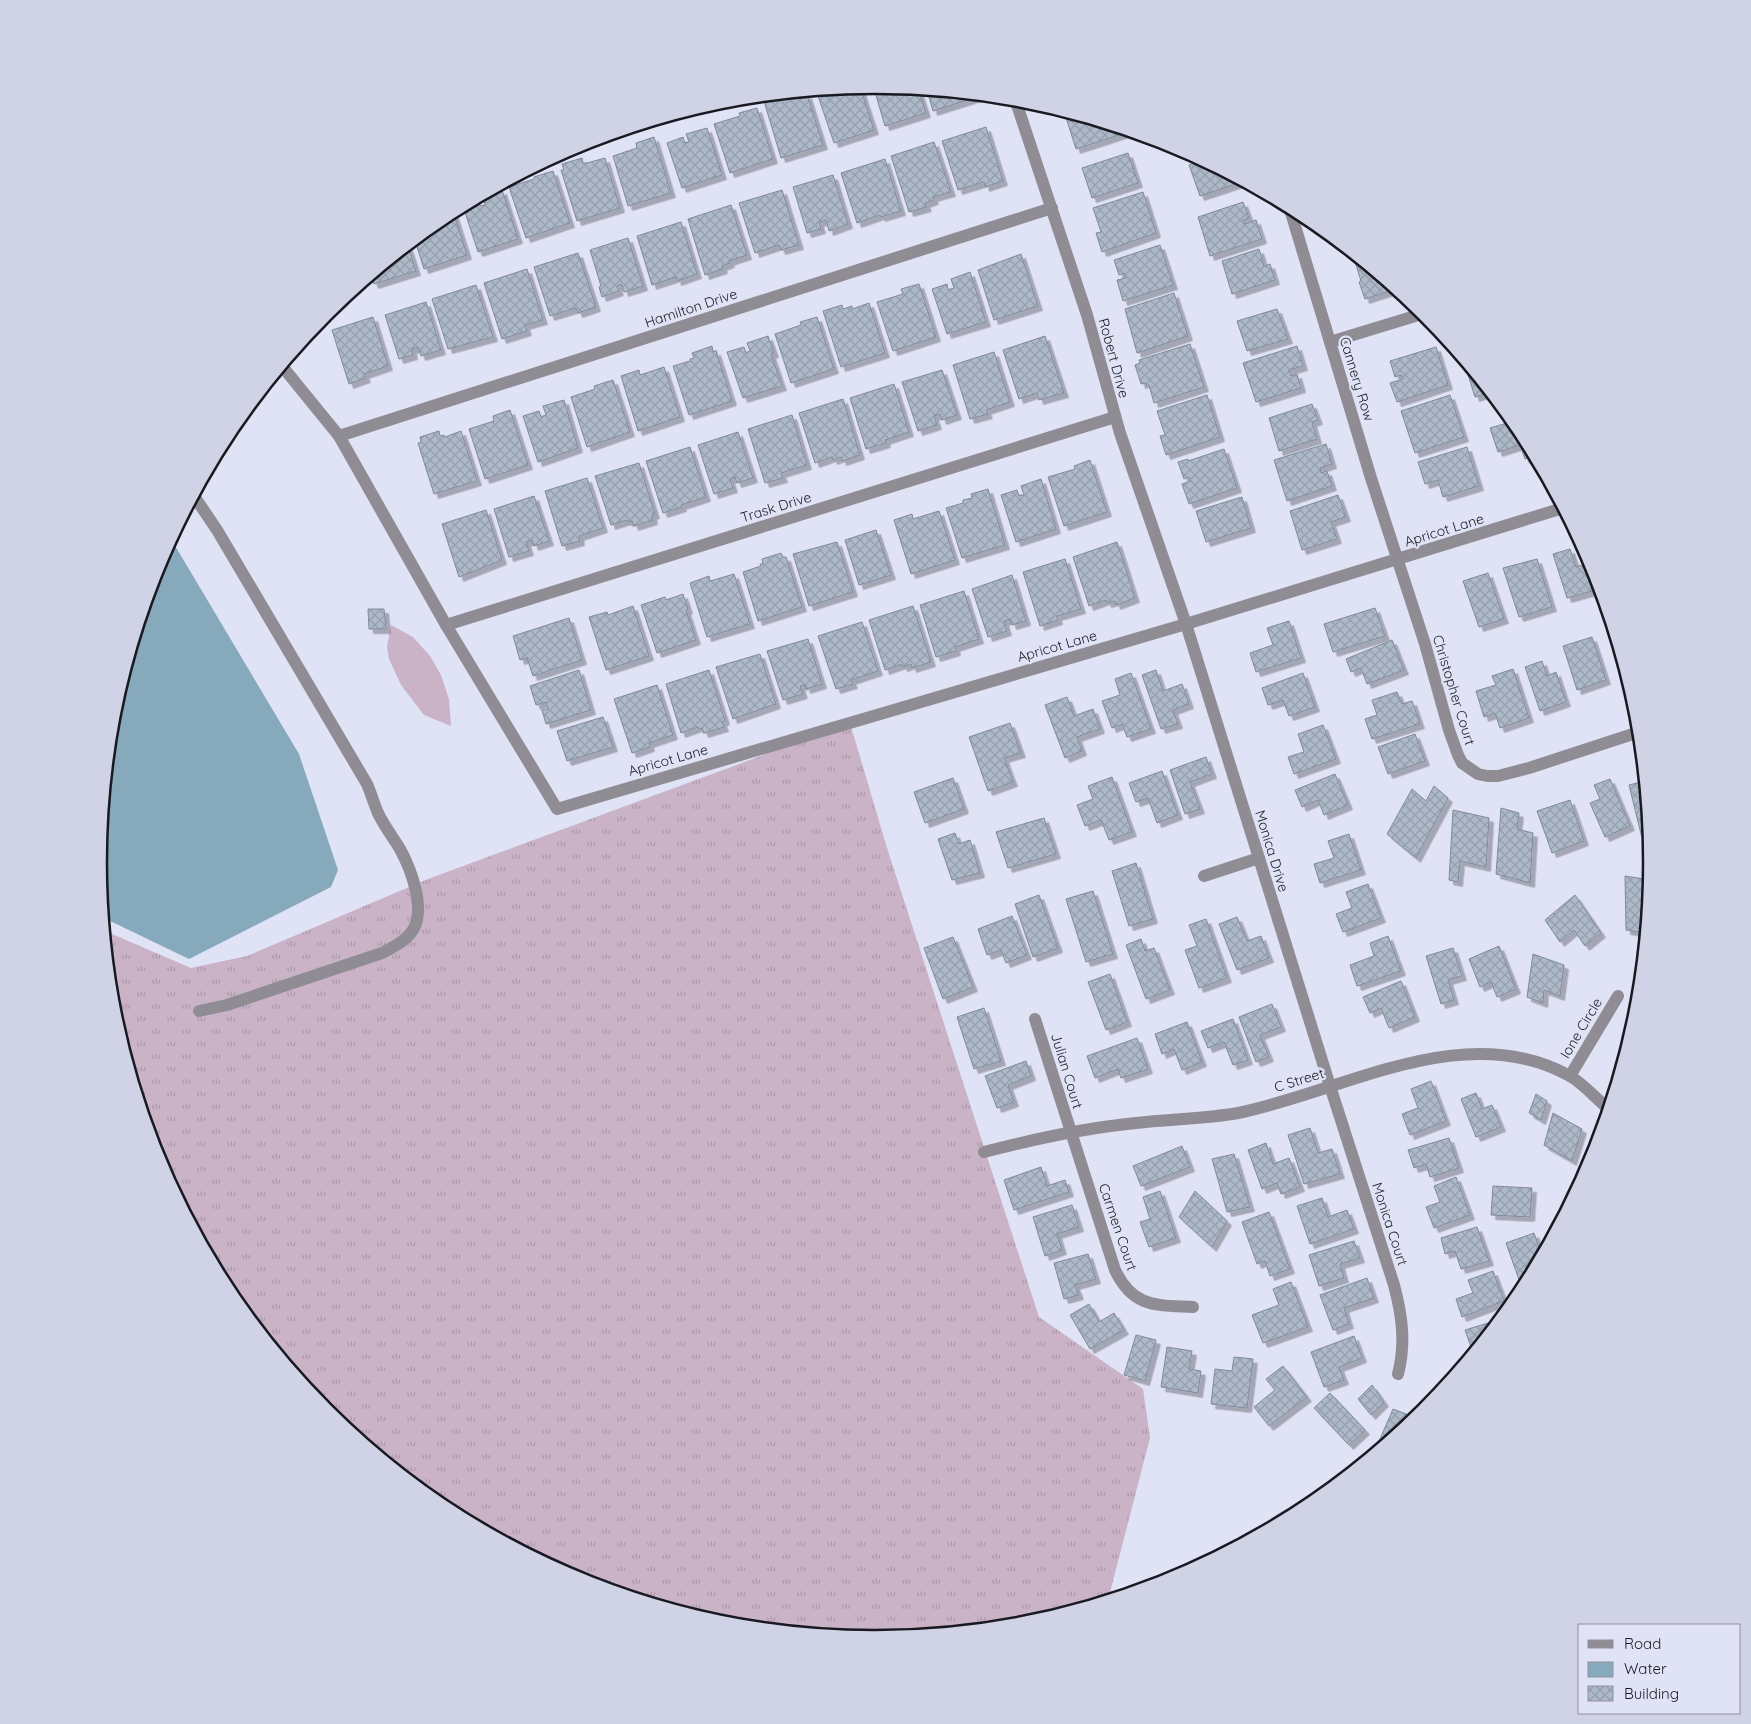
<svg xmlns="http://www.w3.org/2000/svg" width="1751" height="1724" viewBox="0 0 1751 1724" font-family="Quicksand,sans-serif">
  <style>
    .grass { fill: url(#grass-tufts) }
    .pitch { fill: #cab3c7 }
    .water { fill: #86a9bc }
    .building { fill: url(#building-cross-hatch); stroke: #7f8a9a; filter: url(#shadow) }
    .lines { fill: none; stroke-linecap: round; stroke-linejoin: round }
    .street { stroke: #8f8c94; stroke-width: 12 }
    .labels { text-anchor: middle; stroke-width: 4.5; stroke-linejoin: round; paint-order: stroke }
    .street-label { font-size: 14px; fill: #191a21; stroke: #e0e2f6 }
    .rim { fill: none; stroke: #191a21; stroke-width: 2.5 }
  </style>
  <defs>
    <pattern id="grass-tufts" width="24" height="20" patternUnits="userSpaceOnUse" patternTransform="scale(1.25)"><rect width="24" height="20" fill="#cab3c7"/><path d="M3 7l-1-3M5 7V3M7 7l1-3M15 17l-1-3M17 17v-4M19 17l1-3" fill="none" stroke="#ad99ab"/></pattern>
    <pattern id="building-cross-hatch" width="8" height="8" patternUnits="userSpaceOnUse" patternTransform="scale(1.25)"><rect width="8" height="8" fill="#adb8c9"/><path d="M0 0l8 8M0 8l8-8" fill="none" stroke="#949eac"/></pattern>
    <filter id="shadow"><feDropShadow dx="4.5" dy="4.5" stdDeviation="0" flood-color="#0004"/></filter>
  </defs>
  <rect width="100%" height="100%" fill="#e0e2f6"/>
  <path class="grass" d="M850 723 887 848 1039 1317 1143 1389 1150 1438 1108 1600 1027 1624 875 1639 724 1624 578 1580 444 1508 326 1411 229 1293 158 1159 113 1013 105 931 191 968 247 956 428 879Z"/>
  <path class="pitch" d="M391 625 413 637 430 656 441 675 449 699 451 726 424 715 401 685 389 659 387 647Z"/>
  <path class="water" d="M171 539 299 754 338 870 331 887 189 959 104 918 99 862 113 710 158 564Z"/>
  <g class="building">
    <path d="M873 85 918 89 926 113 885 126Z"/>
    <path d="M860 87 874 130 834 143 817 93 826 90Z"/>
    <path d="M927 90 976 95 977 97 933 111Z"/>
    <path d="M787 94 791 100 807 94 823 145 781 158 764 101Z"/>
    <path d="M757 108 773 159 730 173 714 124 740 116 739 113Z"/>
    <path d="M1064 111 1123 129 1125 133 1076 149Z"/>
    <path d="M986 127 1003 181 985 187 984 182 958 190 942 141Z"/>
    <path d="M707 128 722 175 682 188 667 143 683 137 685 143 689 142 686 134Z"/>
    <path d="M654 137 671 193 628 206 613 156 637 148 636 143Z"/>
    <path d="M934 142 951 192 933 197 934 200 925 203 927 207 909 212 891 156Z"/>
    <path d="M1128 153 1138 183 1092 198 1082 168Z"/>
    <path d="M582 158 583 163H587L605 158 620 208 577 221 561 170H564L562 164Z"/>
    <path d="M885 159 901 211 881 217 880 215 857 223 841 173Z"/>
    <path d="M1203 160 1238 179 1239 183 1200 196 1189 165Z"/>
    <path d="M553 171 570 223 526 238 509 187 534 179V177Z"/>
    <path d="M833 175 848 224 829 231 826 220 819 222 821 229 807 233 793 187Z"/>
    <path d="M502 190 518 239 478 252 463 206 479 201 480 206 485 205 483 196Z"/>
    <path d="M782 190 799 245 781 250 779 245 755 253 739 203Z"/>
    <path d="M1143 192 1156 233 1102 252 1096 233 1101 232 1093 208Z"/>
    <path d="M1243 202 1249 218 1243 220 1245 224 1256 220 1262 239 1210 256 1198 217Z"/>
    <path d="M731 205 747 255 729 261 730 263 722 266 723 269 705 275 688 219Z"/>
    <path d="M453 211 467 255 424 269 415 240 444 216Z"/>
    <path d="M681 222 697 274 677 281 676 277 652 285 637 236Z"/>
    <path d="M628 238 643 286 624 292 621 284 617 286 619 291 602 297 599 287 601 286 590 250Z"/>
    <path d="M1160 245 1173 285 1123 301 1117 280 1126 278 1124 273 1119 275 1114 260Z"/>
    <path d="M408 246 416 271 374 284 371 276Z"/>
    <path d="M1259 249 1264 266 1270 264 1275 280 1232 294 1222 261Z"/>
    <path d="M578 253 596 307 578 313 576 308 550 316 534 267Z"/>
    <path d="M1021 254 1038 306 994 320 978 270Z"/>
    <path d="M1353 255H1354L1396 289 1365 299 1359 282 1361 281Z"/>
    <path d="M527 269 543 320 525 325 527 331 502 339 484 283Z"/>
    <path d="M970 272 986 322 947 334 932 289 947 284 948 290 954 288 951 279Z"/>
    <path d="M919 284 936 337 893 351 877 302 903 294 901 289Z"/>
    <path d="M476 285 493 337 448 349 432 299Z"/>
    <path d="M1174 293 1188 336 1137 353 1125 309Z"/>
    <path d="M426 302 441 350 421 356 418 347 412 349 413 355 399 359 385 315Z"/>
    <path d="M869 303 885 353 841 367 823 311 842 305 843 309 852 306V309Z"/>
    <path d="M1277 309 1288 339 1247 351 1237 321Z"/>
    <path d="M373 317 388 366 364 374 366 378 349 384 332 330Z"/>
    <path d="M817 317 834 369 791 383 775 334 801 325 800 322Z"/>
    <path d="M768 336 774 353 771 354 782 386 743 398 727 352 744 347 746 353 750 351 747 343Z"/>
    <path d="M1045 336 1064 393 1039 400 1037 393 1019 399 1003 350Z"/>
    <path d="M1190 344 1204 387 1154 403 1149 385 1147 386 1146 383 1141 384 1135 365 1140 363 1139 360Z"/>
    <path d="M712 346 713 352 716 351 732 401 689 415 673 366 690 361V359L694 358 692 353Z"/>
    <path d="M1297 346 1303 366 1289 370 1291 376 1297 374 1301 388 1256 402 1243 363Z"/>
    <path d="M1436 347 1448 385 1397 402 1390 383 1403 379 1401 375 1395 377 1390 361Z"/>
    <path d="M994 352 1010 402 986 410 988 414 970 419 953 365Z"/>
    <path d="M1463 359 1490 392 1475 397Z"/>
    <path d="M664 367 680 417 638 431 621 376 639 370 640 375Z"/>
    <path d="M942 370 957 415 942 420 940 414 934 416 937 425 918 431 902 382Z"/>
    <path d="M613 380 630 432 587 447 571 397 595 389 594 386Z"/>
    <path d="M894 384 909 432 885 440 886 443 866 449 850 398Z"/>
    <path d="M1207 395 1220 437 1166 455 1160 436 1165 435 1157 411Z"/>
    <path d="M1450 395 1464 437 1415 453 1401 411Z"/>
    <path d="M843 399 860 455 842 461 841 457 833 460 832 457 815 463 799 413Z"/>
    <path d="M564 400 578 448 538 462 523 416 539 411 541 417 546 415 543 406Z"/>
    <path d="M1312 404 1318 420 1312 422 1317 439 1279 451 1269 418Z"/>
    <path d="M510 410 528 465 485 479 469 429 494 421 493 416Z"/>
    <path d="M792 415 807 465 781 473 783 478 765 483 748 429Z"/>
    <path d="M1514 421 1522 431 1535 456 1525 459 1520 445 1498 452 1490 428Z"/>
    <path d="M439 431 440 436 444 435 445 437 461 431 477 481 434 494 418 443 421 442 420 437Z"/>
    <path d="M738 432 753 478 737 483 735 477 730 479 733 488 714 494 698 445Z"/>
    <path d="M1326 444 1332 464 1320 468 1321 473 1327 471 1332 486 1287 501 1274 460Z"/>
    <path d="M690 447 706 497 681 505 682 507 663 513 646 461Z"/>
    <path d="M1467 447 1479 486 1443 497 1438 480 1425 484 1418 462Z"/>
    <path d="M1224 449 1237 488 1189 504 1182 484 1191 481 1189 477 1184 479 1178 462 1188 459V461Z"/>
    <path d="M1090 460 1107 512 1064 526 1048 477 1075 469 1074 466Z"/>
    <path d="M639 463 655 514 652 515 653 520 634 526 632 521 628 522 627 520 611 525 595 476Z"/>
    <path d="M587 478 603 528 579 536 580 541 562 546 545 491Z"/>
    <path d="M1041 479 1056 529 1016 542 1001 495 1017 490 1019 496 1024 495 1021 486Z"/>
    <path d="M988 489 1005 545 962 558 946 508 963 503V500L972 498 971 494Z"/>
    <path d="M1338 495 1346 517 1331 522 1337 539 1302 550 1290 511Z"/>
    <path d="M534 496 549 541 534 546 532 540 526 542 529 551 509 557 494 509Z"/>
    <path d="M1242 497 1251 528 1206 542 1196 511Z"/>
    <path d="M486 510 502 560 459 577 442 524Z"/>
    <path d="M939 511 955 560 911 574 894 520 912 514 913 519Z"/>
    <path d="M876 530 891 575 859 585 845 540Z"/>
    <path d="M837 542 853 592 809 606 793 554Z"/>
    <path d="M1117 542 1135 598 1116 605 1115 601 1107 603 1106 600 1089 606 1073 557Z"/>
    <path d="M1570 549 1576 567 1588 563 1596 590 1567 598 1553 554Z"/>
    <path d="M781 553 783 557H786L802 607 758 621 743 572 761 566 760 564H763L762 559Z"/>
    <path d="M1065 559 1081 609 1057 616 1058 620 1040 626 1023 572Z"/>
    <path d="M1537 559 1552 607 1519 617 1503 568Z"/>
    <path d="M1488 573 1504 619 1479 627 1463 581Z"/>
    <path d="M734 574 750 624 707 637 690 583 709 576 710 581Z"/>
    <path d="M1012 575 1026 621 1012 625 1010 619 1004 621 1007 631 988 637 972 589Z"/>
    <path d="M964 591 979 639 955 647 956 651 936 657 920 605Z"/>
    <path d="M683 594 688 609 686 610 696 640 657 653 641 605 665 597 666 600Z"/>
    <path d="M633 606 649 656 606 670 589 617 607 612 608 615Z"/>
    <path d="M913 606 931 662 912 668 911 664 903 667 902 664 885 670 869 620Z"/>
    <path d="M1375 608 1385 636 1333 652 1324 624Z"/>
    <path d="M368 609H384L386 629H369Z"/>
    <path d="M569 618 582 660 533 676 527 658 520 660 513 636Z"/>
    <path d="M1289 621 1301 658 1256 672 1250 653 1273 645 1267 628Z"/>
    <path d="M862 622 878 671 851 680 853 684 836 689 818 636Z"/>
    <path d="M1592 637 1606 680 1577 690 1563 646Z"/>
    <path d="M808 639 822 684 806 689 805 685 800 686 803 694 783 700 767 651Z"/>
    <path d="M1392 640 1404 670 1367 684 1361 668 1351 672 1346 659Z"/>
    <path d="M760 654 776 704 733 719 716 667Z"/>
    <path d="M1542 661 1547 676 1556 672 1566 702 1540 711 1525 667Z"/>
    <path d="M1513 669 1529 718 1500 728 1495 713 1484 717 1476 691 1496 685 1492 676Z"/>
    <path d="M579 670 591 710 546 724 542 710 548 709 546 702 536 705 530 686Z"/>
    <path d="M709 670 725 720 722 722 724 727 704 733 702 728 699 729 698 727 681 733 666 684Z"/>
    <path d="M1156 670 1163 691 1182 684 1189 704 1173 710 1178 724 1161 729 1142 675Z"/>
    <path d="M1131 673 1151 729 1127 737 1122 724 1112 728 1102 701 1120 695 1115 679Z"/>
    <path d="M1303 673 1315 707 1289 716 1283 700 1268 705 1262 688Z"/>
    <path d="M657 685 673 735 649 743 650 747 632 753 614 699Z"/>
    <path d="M1397 692 1402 704 1412 701 1420 724 1372 739 1365 719 1377 715 1372 700Z"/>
    <path d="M1067 697 1074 716 1093 709 1100 729 1077 737 1082 751 1065 758 1045 705Z"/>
    <path d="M603 717 613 747 567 761 557 731Z"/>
    <path d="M1010 723 1021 753 1004 758 1013 782 988 791 969 737Z"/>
    <path d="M1323 725 1336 759 1294 774 1288 757 1304 752 1298 734Z"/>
    <path d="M1415 734 1425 761 1388 774 1378 747Z"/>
    <path d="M1206 757 1212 774 1190 782 1200 809 1185 814 1170 770Z"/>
    <path d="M1162 771 1178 815 1157 823 1148 798 1136 802 1129 783Z"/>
    <path d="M1335 774 1348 805 1324 815 1318 800 1302 807 1295 790Z"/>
    <path d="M1112 777 1132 832 1109 840 1101 820 1085 826 1077 805 1093 799 1088 786Z"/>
    <path d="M953 778 964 809 925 823 914 792Z"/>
    <path d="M1610 779 1630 826 1605 837 1590 803 1600 799 1594 785Z"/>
    <path d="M1645 781 1650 836 1642 838 1629 785Z"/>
    <path d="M1434 786 1448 798 1416 858 1387 834 1412 789 1426 801Z"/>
    <path d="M1570 800 1584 841 1552 853 1537 811Z"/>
    <path d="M1501 808 1519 813 1517 829 1533 833 1530 883 1496 874Z"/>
    <path d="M1453 810 1489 818 1486 867 1460 861 1458 882 1449 880Z"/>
    <path d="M1044 818 1056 854 1008 868 996 832Z"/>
    <path d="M955 833 959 844 970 840 980 873 952 880 938 839Z"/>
    <path d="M1349 834 1361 870 1320 883 1314 864 1334 858 1328 841Z"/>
    <path d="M1136 863 1153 919 1129 926 1112 871Z"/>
    <path d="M1625 876 1651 880 1645 933 1626 930Z"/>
    <path d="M1368 884 1381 918 1343 932 1336 914 1352 908 1346 892Z"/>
    <path d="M1093 891 1113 954 1086 962 1066 899Z"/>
    <path d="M1039 895 1058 948 1033 957 1015 904Z"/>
    <path d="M1575 895 1601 933 1585 946 1574 930 1560 942 1545 920Z"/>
    <path d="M1012 916 1027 955 1006 963 1001 950 987 955 978 929Z"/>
    <path d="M1237 917 1247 941 1261 936 1269 958 1237 970 1219 924Z"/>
    <path d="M1206 919 1227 978 1199 988 1185 950 1197 946 1189 925Z"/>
    <path d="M1388 936 1401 971 1357 986 1350 965 1374 956 1370 943Z"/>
    <path d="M953 937 973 987 943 999 924 948Z"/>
    <path d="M1141 939 1145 951 1154 948 1170 990 1146 999 1126 945Z"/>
    <path d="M1499 946 1516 989 1497 997 1491 982 1480 987 1469 959Z"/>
    <path d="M1453 948 1462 976 1448 980 1454 1000 1441 1004 1426 956Z"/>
    <path d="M1533 954 1564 965 1560 996 1544 990 1543 1003 1527 997Z"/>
    <path d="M1110 974 1127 1022 1106 1030 1088 982Z"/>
    <path d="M1401 981 1415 1017 1389 1028 1381 1008 1370 1013 1363 997Z"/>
    <path d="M1272 1004 1281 1027 1260 1035 1269 1057 1256 1062 1239 1017Z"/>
    <path d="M984 1008 1001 1061 974 1069 957 1017Z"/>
    <path d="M1233 1019 1248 1060 1233 1065 1224 1042 1208 1048 1201 1031Z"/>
    <path d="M1187 1022 1202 1062 1182 1070 1174 1049 1162 1054 1155 1034Z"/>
    <path d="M1137 1038 1148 1069 1121 1078 1118 1069 1095 1078 1087 1056Z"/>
    <path d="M1026 1061 1031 1076 1008 1085 1014 1102 997 1108 985 1076Z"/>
    <path d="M1431 1081 1446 1121 1410 1135 1402 1114 1418 1108 1411 1089Z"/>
    <path d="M1476 1093 1482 1109 1492 1105 1501 1127 1476 1137 1461 1099Z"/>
    <path d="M1536 1094 1547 1101 1541 1120 1529 1113Z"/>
    <path d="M1553 1113 1582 1129 1572 1161 1544 1145Z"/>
    <path d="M1310 1128 1318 1153 1332 1149 1340 1174 1304 1184 1288 1135Z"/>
    <path d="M1449 1138 1459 1168 1430 1177 1426 1164 1414 1168 1408 1150Z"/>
    <path d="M1266 1143 1273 1164 1289 1158 1300 1187 1281 1194 1277 1183 1262 1189 1248 1150Z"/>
    <path d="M1182 1146 1190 1167 1141 1186 1133 1166Z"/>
    <path d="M1234 1154 1250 1207 1227 1212 1212 1159Z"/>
    <path d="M1041 1167 1047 1186 1065 1180 1069 1192 1014 1210 1004 1180Z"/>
    <path d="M1456 1177 1470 1215 1434 1228 1426 1207 1440 1202 1434 1186Z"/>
    <path d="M1493 1186 1532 1188 1530 1217 1491 1215Z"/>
    <path d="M1160 1191 1176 1238 1149 1247 1140 1222 1150 1219 1143 1197Z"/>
    <path d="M1195 1191 1227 1221 1212 1247 1179 1217Z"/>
    <path d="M1322 1198 1328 1217 1347 1210 1354 1229 1310 1244 1297 1206Z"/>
    <path d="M1072 1205 1079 1227 1057 1234 1062 1250 1045 1256 1033 1217Z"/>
    <path d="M1269 1212 1290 1269 1270 1276 1265 1261 1257 1264 1242 1222Z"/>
    <path d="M1477 1227 1489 1261 1461 1269 1455 1251 1445 1254 1441 1238Z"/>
    <path d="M1534 1233 1542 1256 1523 1291 1506 1243Z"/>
    <path d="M1354 1241 1360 1258 1340 1264 1344 1278 1319 1286 1309 1255Z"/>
    <path d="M1088 1254 1096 1279 1075 1285 1079 1295 1064 1299 1054 1263Z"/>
    <path d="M1493 1271 1504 1301 1462 1317 1456 1299 1473 1293 1468 1280Z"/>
    <path d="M1367 1278 1374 1298 1344 1308 1349 1324 1333 1330 1320 1295Z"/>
    <path d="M1291 1282 1308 1327 1263 1343 1252 1315 1279 1305 1273 1289Z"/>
    <path d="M1089 1304 1099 1322 1114 1313 1124 1330 1090 1349 1070 1315Z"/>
    <path d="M1501 1319 1473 1353 1465 1330Z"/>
    <path d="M1136 1335 1156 1340 1145 1381 1124 1375Z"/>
    <path d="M1354 1336 1362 1358 1339 1367 1344 1380 1324 1387 1311 1352Z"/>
    <path d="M1167 1347 1192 1351 1189 1369 1201 1371 1198 1393 1161 1387Z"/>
    <path d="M1234 1357 1253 1359 1247 1408 1211 1404 1215 1369 1232 1371Z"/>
    <path d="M1283 1366 1307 1397 1269 1426 1254 1407 1275 1390 1266 1379Z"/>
    <path d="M1372 1385 1384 1402 1371 1415 1358 1399Z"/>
    <path d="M1330 1393 1365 1430 1349 1445 1314 1408Z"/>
    <path d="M1393 1409 1417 1418 1374 1453Z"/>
  </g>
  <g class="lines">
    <g class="street">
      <path d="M1015 99 1087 315 1120 433 1186 624 1330 1086 1394 1285C1402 1315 1406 1343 1398 1374"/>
      <path d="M1289 206 1371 478 1425 644 1449 730 1458 755 1462 763 1478 774 1487 776H1498L1529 768 1639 732"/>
      <path d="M1330 342 1425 313"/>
      <path d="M282 366 339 436 446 625 557 809 1186 624 1563 508"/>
      <path d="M339 436 1052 208"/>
      <path d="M194 496 217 530 367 784C371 793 374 804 378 813 384 826 393 837 400 849 411 869 426 909 413 930 406 941 393 947 382 953L227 1005 199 1011"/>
      <path d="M446 625 1115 417"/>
      <path d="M1204 876 1259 858"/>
      <path d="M1035 1019 1115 1270C1133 1308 1156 1305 1193 1307"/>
      <path d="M1570 1076 1618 996"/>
      <path d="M984 1152C1034 1139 1085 1128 1136 1123 1171 1119 1204 1119 1238 1113 1343 1092 1462 1018 1568 1075 1582 1082 1596 1099 1609 1109"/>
    </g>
  </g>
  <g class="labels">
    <g class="street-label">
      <text transform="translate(691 308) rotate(-18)" y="5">Hamilton Drive</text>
      <text transform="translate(1114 358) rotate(75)" y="5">Robert Drive</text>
      <text transform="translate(1357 379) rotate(73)" y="5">Cannery Row</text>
      <text transform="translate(776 507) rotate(-17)" y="5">Trask Drive</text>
      <text transform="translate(1444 530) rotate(-17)" y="5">Apricot Lane</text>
      <text transform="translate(1057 646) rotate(-16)" y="5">Apricot Lane</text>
      <text transform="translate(1454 690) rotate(73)" y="5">Christopher Court</text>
      <text transform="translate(668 760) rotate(-16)" y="5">Apricot Lane</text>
      <text transform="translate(1272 851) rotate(73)" y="5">Monica Drive</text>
      <text transform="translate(1581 1028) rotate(-59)" y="5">Ione Circle</text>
      <text transform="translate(1067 1071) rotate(73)" y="5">Julian Court</text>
      <text transform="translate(1299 1080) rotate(-17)" y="5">C Street</text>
      <text transform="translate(1390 1224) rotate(72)" y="5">Monica Court</text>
      <text transform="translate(1118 1227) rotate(71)" y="5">Carmen Court</text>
    </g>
  </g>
  <path d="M0 0H1751V1724H0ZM107 862a768 768 0 1 1 1536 0a768 768 0 1 1-1536 0Z" fill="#d0d2e5" fill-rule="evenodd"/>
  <path class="rim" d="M107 862a768 768 0 1 1 1536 0a768 768 0 1 1-1536 0Z"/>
  <rect x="1578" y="1624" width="162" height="90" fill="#e0e2f6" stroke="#9092a1"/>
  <rect x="1588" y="1640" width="25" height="8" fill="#8f8c94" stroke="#9092a1"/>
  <text x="1624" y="1649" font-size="15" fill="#191a21">Road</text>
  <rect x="1588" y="1662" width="25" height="15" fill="#86a9bc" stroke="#9092a1"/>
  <text x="1624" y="1674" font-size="15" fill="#191a21">Water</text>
  <rect x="1588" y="1686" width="25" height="15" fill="url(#building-cross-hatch)" stroke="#9092a1"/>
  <text x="1624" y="1699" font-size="15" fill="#191a21">Building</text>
</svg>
